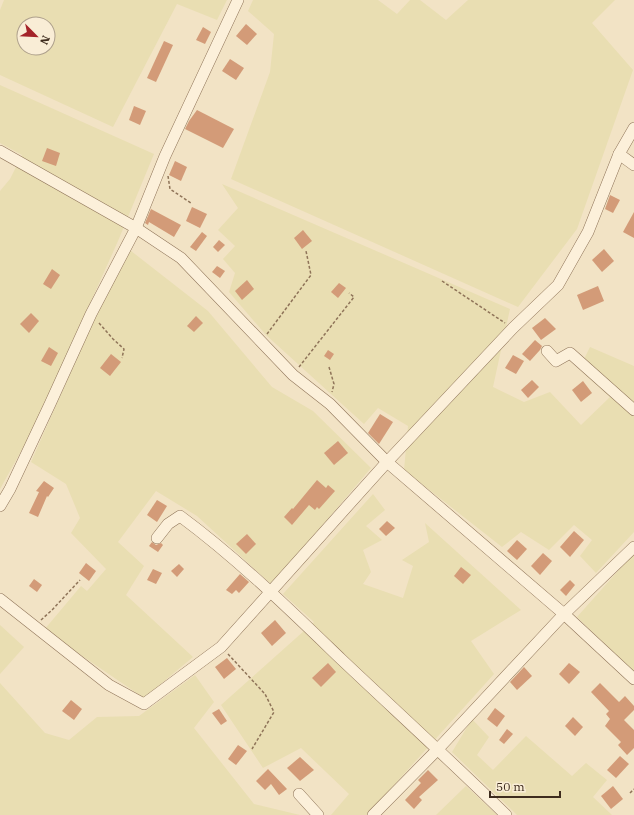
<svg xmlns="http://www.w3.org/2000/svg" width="634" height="815" viewBox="0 0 634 815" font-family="'IBM Plex Serif',serif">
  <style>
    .farmland { fill: #e9deb2; fill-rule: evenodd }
    .building { fill: #d39b78 }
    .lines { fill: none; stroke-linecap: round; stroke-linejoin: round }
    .minor-casing { stroke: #8f7459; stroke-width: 12 }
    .path { stroke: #8f7459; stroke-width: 1.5; stroke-dasharray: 3 2; stroke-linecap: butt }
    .minor { stroke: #fcf0da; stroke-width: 11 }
  </style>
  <rect width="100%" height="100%" fill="#f2e3c5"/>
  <g class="farmland">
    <path d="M4 0H227L217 20 177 4 113 127 0 75V10ZM24 24H48V48H24Z"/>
    <path d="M253 0H378L397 14 410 0H420L446 20 468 0H615L592 23 633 70 577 229 518 307 231 179 270 72 274 34 248 11Z"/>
    <path d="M0 85 154 154 118 241 35 426 0 489V191L10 179 22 155 0 143Z"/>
    <path d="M222 184 510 309 493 387 524 402 550 392 581 425 610 397 579 369 590 347 634 366V532L596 573 580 556 592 540 574 525 549 550 521 532 502 547 404 470 408 426 378 408 364 424 266 335 229 292 235 273 223 259 235 246 218 230 238 208Z"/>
    <path d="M126 247 208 311 272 387 313 411 371 468 272 585 197 516 156 491 118 542 144 566 126 595 193 657 144 698 44 630 81 586 87 591 106 569 71 533 80 518 66 484 31 462Z"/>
    <path d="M373 494 385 510 366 526 382 540 363 550 371 572 363 584 403 598 413 566 402 560 429 542 425 523 521 610 471 641 494 674 367 815H331L349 794 301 748 263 768 221 705 314 622 283 594Z"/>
    <path d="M634 553V672L577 617Z"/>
    <path d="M0 625 24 647 0 674Z"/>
    <path d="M195 675 214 702 194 728 254 804 300 815H0V683L45 733 69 740 97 717 139 716Z"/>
    <path d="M472 719 489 737 477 755 493 770 526 736 572 776 586 763 607 780 593 797 612 815H517L452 752Z"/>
    <path d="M466 786 497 815H436Z"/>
  </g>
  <g class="building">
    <path d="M246 24 257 34 247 45 236 36Z"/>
    <path d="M203 27 211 32 205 44 196 40Z"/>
    <path d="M164 41 173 45 156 82 147 78Z"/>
    <path d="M230 59 244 68 236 80 222 71Z"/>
    <path d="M134 106 146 111 140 125 129 120Z"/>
    <path d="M197 110 234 129 223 148 185 129 189 121Z"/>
    <path d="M47 148 60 153 56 166 42 161Z"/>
    <path d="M175 161 187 167 181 181 169 175Z"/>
    <path d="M610 195 620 200 613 213 605 209Z"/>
    <path d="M192 207 207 214 200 228 186 221Z"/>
    <path d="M151 209 181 225 174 237 149 222 148 225 145 223Z"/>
    <path d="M634 212V238L623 232Z"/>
    <path d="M303 230 312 241 302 249 294 238Z"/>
    <path d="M202 232 207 236 196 251 190 247Z"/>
    <path d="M219 240 225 245 218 252 213 247Z"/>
    <path d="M604 249 614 261 602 272 592 260Z"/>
    <path d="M217 266 225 271 220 278 212 272Z"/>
    <path d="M52 269 60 275 51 289 43 284Z"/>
    <path d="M247 280 254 289 242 300 235 291Z"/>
    <path d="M339 283 346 288 338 298 331 292Z"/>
    <path d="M598 286 604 301 583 310 577 295Z"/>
    <path d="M31 313 39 321 29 333 20 324Z"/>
    <path d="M196 316 203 323 194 332 187 326Z"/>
    <path d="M545 318 556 329 541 340 532 328Z"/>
    <path d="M535 340 542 346 540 350 530 361 522 354Z"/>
    <path d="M49 347 58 353 51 366 41 361Z"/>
    <path d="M328 350 334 354 330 360 324 356Z"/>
    <path d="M111 354 121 362 110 376 100 368Z"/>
    <path d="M513 355 524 361 516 374 505 368Z"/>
    <path d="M532 380 539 387 528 398 521 390Z"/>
    <path d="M583 381 592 393 581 402 572 390Z"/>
    <path d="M380 414 393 422 379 444 368 433Z"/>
    <path d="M338 441 348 453 334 465 324 453Z"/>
    <path d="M317 480 326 488 328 485 335 491 319 509 317 507 315 510 309 505 292 525 284 517 292 508 293 509Z"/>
    <path d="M44 481 54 488 48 497 47 496 38 517 29 513 39 492 36 491Z"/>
    <path d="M157 500 167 506 157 522 147 515Z"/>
    <path d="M387 521 395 528 386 536 379 529Z"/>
    <path d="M574 531 584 540 570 557 560 547Z"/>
    <path d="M247 534 256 544 246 554 236 544Z"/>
    <path d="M517 540 527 549 517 560 507 551Z"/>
    <path d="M152 542 156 545 161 543 163 545 158 552 149 546Z"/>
    <path d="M543 553 552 561 540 575 531 566Z"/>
    <path d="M86 563 96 571 89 581 79 573Z"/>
    <path d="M179 564 184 569 177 577 171 571Z"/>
    <path d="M461 567 471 575 463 584 454 576Z"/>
    <path d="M153 569 162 573 156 584 147 580Z"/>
    <path d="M240 574 249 582 239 593 236 590 232 594 226 590Z"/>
    <path d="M34 579 42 585 37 592 29 586Z"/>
    <path d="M570 580 575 585 566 596 560 590Z"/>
    <path d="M275 620 286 633 272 646 261 633Z"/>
    <path d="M227 658 236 669 224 679 215 667Z"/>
    <path d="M328 663 336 672 321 687 312 678Z"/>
    <path d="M569 663 580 672 569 684 559 674Z"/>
    <path d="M524 667 532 676 517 690 510 682Z"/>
    <path d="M600 683 619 702 625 696 634 706V710L624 720 634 730V748L627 755 618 745 621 742 605 726 610 719 606 714 609 711 591 692Z"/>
    <path d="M71 700 82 709 74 720 62 711Z"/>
    <path d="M495 708 505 716 497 727 487 719Z"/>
    <path d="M219 709 227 721 221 725 212 713Z"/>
    <path d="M573 717 583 727 575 736 565 726Z"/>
    <path d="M507 729 513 734 504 744 499 740Z"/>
    <path d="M238 745 247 751 236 765 228 759Z"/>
    <path d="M620 756 629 764 616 778 607 770Z"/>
    <path d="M300 757 314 770 300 781 287 768Z"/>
    <path d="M268 769 287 789 279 795 271 784 265 790 256 781Z"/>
    <path d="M428 770 438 780 419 797 422 800 414 809 405 800 421 783 418 780Z"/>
    <path d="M613 786 623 799 611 809 601 796Z"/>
  </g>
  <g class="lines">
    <g class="minor-casing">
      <g id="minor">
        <path d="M0 151 136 228 181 258 293 375 330 404 387 462 564 614 634 679"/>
        <path d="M619 154 634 165"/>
        <path d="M547 351 556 361 570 353 634 410"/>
        <path d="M0 506 10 489 50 404 91 314 136 228 165 156 238 0"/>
        <path d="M157 538 168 524 180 516C238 559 289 609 341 659 396 711 452 762 506 815"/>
        <path d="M0 599 109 685 144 704 221 647 387 462 513 328 558 285 588 232 619 154 634 128"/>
        <path d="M299 794 318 815"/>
        <path d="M373 815 438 749 564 614 634 547"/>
      </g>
    </g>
    <g class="path">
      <path d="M168 176 170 189 191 203"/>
      <path d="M442 281 505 323"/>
      <path d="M99 323 113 339 124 349 122 358"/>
      <path d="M267 334 311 275 306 251"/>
      <path d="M299 367 354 297 349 293"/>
      <path d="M329 367 334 384 332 392"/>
      <path d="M41 620 52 610 80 580"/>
      <path d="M228 654 265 694 274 712 252 749"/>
      <path d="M630 793 634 789"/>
    </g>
    <use href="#minor" class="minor"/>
  </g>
  <g transform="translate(36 36) rotate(114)"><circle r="19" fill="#f9edd6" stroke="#aea08c"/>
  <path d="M0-3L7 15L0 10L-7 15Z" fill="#a42329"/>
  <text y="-6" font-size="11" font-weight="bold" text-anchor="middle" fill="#3e2c1e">N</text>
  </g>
  <path d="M490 791v6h70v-6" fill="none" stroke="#3e2c1e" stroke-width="2"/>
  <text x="496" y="791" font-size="12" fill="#3e2c1e" stroke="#f9edd6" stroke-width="3" paint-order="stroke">50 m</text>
</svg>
